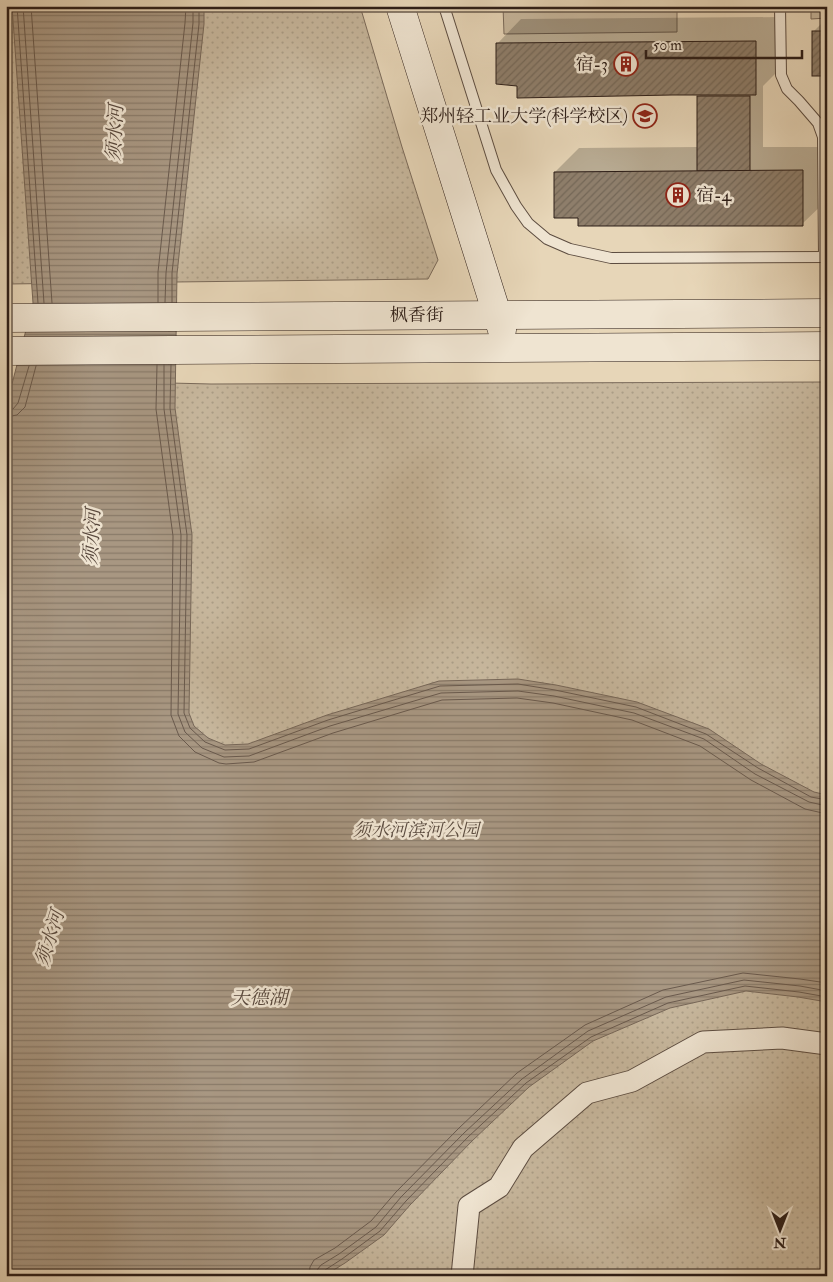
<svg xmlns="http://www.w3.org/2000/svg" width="833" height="1282" viewBox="0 0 833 1282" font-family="'IM FELL Double Pica','Noto Serif SC',serif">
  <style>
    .grass { fill: url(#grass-dots); stroke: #7a6a5a }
    .pitch { fill: #c7b79d; stroke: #7a6a5a }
    .water { fill: url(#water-rules); stroke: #776758 }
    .shadow { fill: #0003 }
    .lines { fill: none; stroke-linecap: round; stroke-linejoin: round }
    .shore { stroke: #6a5a4d; stroke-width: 1 }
    .building { fill: url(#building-hatch); stroke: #2d1e18 }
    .lane-casing { stroke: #5c4c40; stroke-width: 12 }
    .street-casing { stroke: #5c4c40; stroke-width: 23 }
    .secondary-casing { stroke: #2d1e18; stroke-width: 29 }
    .lane { stroke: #efe4d1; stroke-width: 10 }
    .street { stroke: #efe4d1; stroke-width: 21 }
    .secondary { stroke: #efe4d1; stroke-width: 28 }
    .labels { text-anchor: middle; stroke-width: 5; stroke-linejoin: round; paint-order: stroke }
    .poi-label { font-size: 18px; fill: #2d1e18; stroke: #efe4d1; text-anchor: end }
    .street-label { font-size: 18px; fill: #2d1e18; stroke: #efe4d1 }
    .park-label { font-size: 18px; font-style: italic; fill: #5b4c40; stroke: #efe4d1 }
    .water-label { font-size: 19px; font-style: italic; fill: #58483d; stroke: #efe4d1 }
  </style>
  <defs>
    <pattern id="grass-dots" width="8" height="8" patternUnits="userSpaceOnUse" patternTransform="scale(1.25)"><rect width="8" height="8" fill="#c7b79d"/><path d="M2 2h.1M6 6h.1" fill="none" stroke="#ab9d86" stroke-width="1.8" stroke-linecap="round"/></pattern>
    <pattern id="water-rules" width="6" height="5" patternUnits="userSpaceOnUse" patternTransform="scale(1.25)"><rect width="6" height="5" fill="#a89782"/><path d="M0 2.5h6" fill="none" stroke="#897b69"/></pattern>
    <pattern id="building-hatch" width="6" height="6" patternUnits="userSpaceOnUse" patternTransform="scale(1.25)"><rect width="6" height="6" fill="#8e7e6b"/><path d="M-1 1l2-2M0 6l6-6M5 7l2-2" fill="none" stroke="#746757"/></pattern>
  </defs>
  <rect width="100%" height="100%" fill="#e7d6b8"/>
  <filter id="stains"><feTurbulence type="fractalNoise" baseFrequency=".004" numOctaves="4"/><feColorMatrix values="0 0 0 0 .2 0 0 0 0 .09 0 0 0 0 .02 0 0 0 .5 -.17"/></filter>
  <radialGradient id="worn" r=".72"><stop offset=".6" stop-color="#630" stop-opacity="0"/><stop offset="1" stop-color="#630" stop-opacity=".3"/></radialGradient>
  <g class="grass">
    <path d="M6 6H360L402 147 438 260 428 279 6 284Z"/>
    <path d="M6 379 211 384 827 382V1276H6Z"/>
  </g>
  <g class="pitch">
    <path d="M503 6H677V32L504 34Z"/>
    <path d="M811 6H827V18L811 19Z"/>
  </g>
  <path class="water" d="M12 6H204V24L177 274 175 408 192 535 189 713 194 726 208 738 225 745 248 744 327 715 439 681 518 679 556 685 637 702 709 729 761 764 814 792 827 795V1002L798 997 746 991 670 1008 593 1041 529 1087 472 1141 410 1205 384 1235 345 1263 324 1276H6V407L33 303Z"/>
  <g class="shadow">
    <path d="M780 17V69L763 86V147H826L827 200 802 224 579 216 555 172 579 148 698 147V97L701 94 519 85 497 44 521 19Z"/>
    <path d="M827 18V74L813 32Z"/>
  </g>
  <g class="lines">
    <g class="shore">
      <path d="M17 6 38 303"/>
      <path d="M23 6 44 303"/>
      <path d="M31 6 52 303"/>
      <path d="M158 302V272L185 23 186 6"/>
      <path d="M165 302 166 273 193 23V6"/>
      <path d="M172 302V273L199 24V6"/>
      <path d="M157 365 156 409 173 536 171 715 179 736 195 752 219 763 226 764 254 762 333 733 442 700 517 698 553 703 632 720 700 746 751 780 805 809 827 814"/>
      <path d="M164 365V409L181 535 178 714 185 732 202 748 224 757 249 756 330 726 441 693 518 691 554 696 634 713 704 739 755 774 809 802 827 806"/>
      <path d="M171 365 170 408 187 535 184 713 190 728 205 742 225 750 249 749 328 720 440 686 518 684 555 690 636 707 706 734 758 768 811 797 827 800"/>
      <path d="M6 410 13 409 18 403 29 366"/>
      <path d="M6 417 17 415 25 407 36 366"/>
      <path d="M309 1276 310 1267 314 1260 335 1248 371 1221 396 1192 459 1128 517 1073 585 1025 663 990 743 973 800 979 827 983"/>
      <path d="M316 1276 317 1270 321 1265 339 1254 376 1227 401 1197 464 1133 522 1079 588 1031 666 997 744 980 800 986 827 991"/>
      <path d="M322 1276 323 1273 325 1270 342 1259 380 1231 406 1201 468 1137 526 1083 591 1037 668 1003 745 986 799 992 827 997"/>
    </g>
  </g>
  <g class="building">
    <rect x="812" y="31" width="15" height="45"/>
    <path d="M756 41V95H672L517 98V86L496 84V43Z"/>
    <rect x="697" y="96" width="53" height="75"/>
    <path d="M803 170V226H578V218H554V172Z"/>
  </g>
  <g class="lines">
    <g class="lane-casing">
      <g id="lane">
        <path d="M444 6 496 170 516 206 528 223 547 239 570 249 611 258 827 257"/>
        <path d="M780 6 781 75 787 89 799 101 818 123 823 137 824 257"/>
      </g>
    </g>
    <g class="street-casing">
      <path id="street" d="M462 1276 469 1206 499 1187 523 1148 587 1093 632 1081 703 1042 782 1038 827 1044"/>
    </g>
    <g class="secondary-casing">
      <g id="secondary">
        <path d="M400 6 502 330"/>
        <path d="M6 318 827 313"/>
        <path d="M6 351 827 346"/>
      </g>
    </g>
    <use href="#lane" class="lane"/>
    <use href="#street" class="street"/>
    <use href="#secondary" class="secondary"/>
  </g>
  <defs>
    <g id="building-ring" transform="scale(1.25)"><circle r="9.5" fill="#efe4d1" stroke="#8f2418" stroke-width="1.5"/><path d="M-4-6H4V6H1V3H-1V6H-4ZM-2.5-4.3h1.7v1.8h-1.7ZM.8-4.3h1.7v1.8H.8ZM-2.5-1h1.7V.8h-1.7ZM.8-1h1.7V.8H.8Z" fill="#8f2418"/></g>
    <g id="university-ring" transform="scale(1.25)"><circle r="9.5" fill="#efe4d1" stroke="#8f2418" stroke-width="1.5"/><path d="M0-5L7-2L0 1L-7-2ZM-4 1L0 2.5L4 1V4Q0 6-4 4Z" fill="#8f2418"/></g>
  </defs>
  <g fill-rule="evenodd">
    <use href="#building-ring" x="626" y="64"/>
    <use href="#university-ring" x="645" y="116"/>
    <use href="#building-ring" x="678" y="195"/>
  </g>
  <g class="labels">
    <g class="poi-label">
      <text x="608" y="70">宿-3</text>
      <text x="628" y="122">郑州轻工业大学(科学校区)</text>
      <text x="696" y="201" text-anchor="start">宿-4</text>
    </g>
    <g class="street-label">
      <text x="417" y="321">枫香街</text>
    </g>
    <g class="park-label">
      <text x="416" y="836">须水河滨河公园</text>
    </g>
    <g class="water-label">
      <text transform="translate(114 133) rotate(-87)" y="7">须水河</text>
      <text transform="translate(91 537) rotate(-87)" y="7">须水河</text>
      <text transform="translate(49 938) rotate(-73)" y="7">须水河</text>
      <text x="259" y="1004">天德湖</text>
    </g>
  </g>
  <rect width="833" height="1282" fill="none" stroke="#e7d6b8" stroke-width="25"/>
  <rect x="8" y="8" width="818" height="1267" fill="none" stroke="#2d1e18" stroke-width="2.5"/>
  <rect x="12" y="12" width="808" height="1257" fill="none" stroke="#2d1e18"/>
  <g transform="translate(780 1230) rotate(180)" stroke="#efe4d1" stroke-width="4" paint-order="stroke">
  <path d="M0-4L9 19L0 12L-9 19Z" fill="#2d1e18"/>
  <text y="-8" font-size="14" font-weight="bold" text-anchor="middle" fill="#2d1e18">N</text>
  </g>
  <path d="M646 50v8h156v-8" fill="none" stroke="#2d1e18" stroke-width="2.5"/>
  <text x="653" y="50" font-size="15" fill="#2d1e18" stroke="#efe4d1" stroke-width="4" paint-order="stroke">50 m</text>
  <rect width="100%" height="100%" filter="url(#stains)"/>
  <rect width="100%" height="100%" fill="url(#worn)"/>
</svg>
